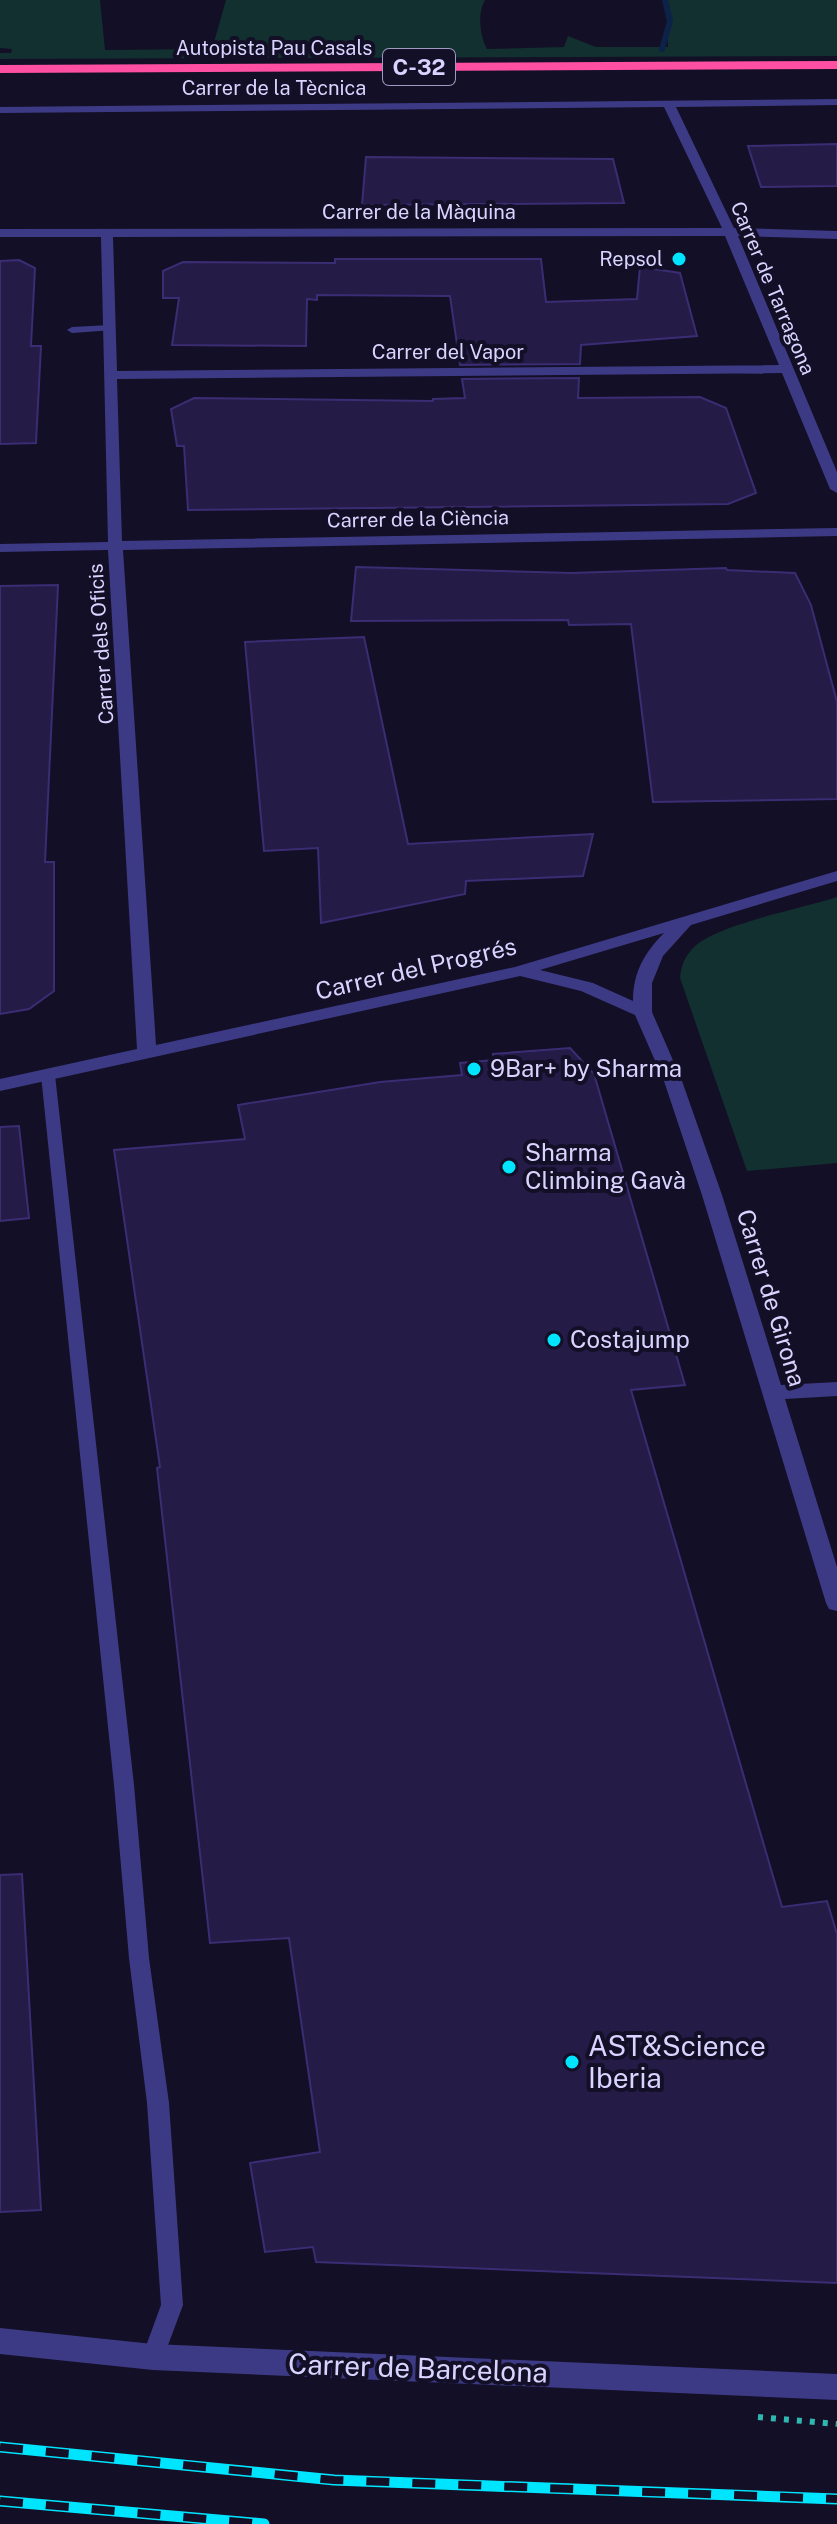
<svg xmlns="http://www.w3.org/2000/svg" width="837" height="2524" viewBox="0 0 837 2524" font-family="'Public Sans',sans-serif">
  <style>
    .green { fill: #12302f }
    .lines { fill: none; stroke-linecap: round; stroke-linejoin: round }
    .stream { stroke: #0c2248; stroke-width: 6 }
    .building { fill: #241b47; stroke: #3b2d73; stroke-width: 2 }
    .path { stroke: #2fb8b0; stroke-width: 6; stroke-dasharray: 5 8; stroke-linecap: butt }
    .service { fill: #3d3a85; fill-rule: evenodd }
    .minor { fill: #3d3a85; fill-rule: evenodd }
    .motorway { fill: #ff4fa3; fill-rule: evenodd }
    .rail-casing { stroke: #00e5ff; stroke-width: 11 }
    .rail { stroke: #130f26; stroke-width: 8; stroke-dasharray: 23; stroke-linecap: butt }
    .poi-dot { fill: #00e5ff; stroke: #130f26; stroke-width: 3 }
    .labels { text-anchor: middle; stroke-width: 8; stroke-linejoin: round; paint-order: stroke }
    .far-street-label { font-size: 20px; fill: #d9d4ff; stroke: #130f26 }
    .far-poi-label { font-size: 20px; fill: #d9d4ff; stroke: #130f26; text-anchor: end }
    .shield { fill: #130f26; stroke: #9e99be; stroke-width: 2 }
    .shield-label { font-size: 22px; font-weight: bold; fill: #d9d4ff }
    .street-label { font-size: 24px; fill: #d9d4ff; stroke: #130f26 }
    .poi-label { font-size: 24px; fill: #d9d4ff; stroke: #130f26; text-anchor: start }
    .near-poi-label { font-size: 28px; fill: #d9d4ff; stroke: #130f26; text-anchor: start }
    .near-street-label { font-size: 28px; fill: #d9d4ff; stroke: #130f26 }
  </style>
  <rect width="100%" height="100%" fill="#130f26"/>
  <g class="green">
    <path d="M0 0H100L105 50 212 49 226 0H485C477 13 480 36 487 49L564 47 568 36 596 47H668L666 0H837V56L0 59V53H11L12 49 0 48Z"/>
    <path d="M837 897V1163L747 1171 680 978C681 965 685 956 695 946 720 924 803 908 837 897Z"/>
  </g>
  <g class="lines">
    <path class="stream" d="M662 49 670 21 665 0"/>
  </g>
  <g class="building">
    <path d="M837 144V186L761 187 748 146Z"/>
    <path d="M366 157 613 159 624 203 362 205Z"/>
    <path d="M335 259H541L546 302 637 299 640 267 680 273 697 336 581 345 580 364 460 365 450 296 317 295V300L307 299 306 346 172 345 179 298H163V271L183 262 335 263Z"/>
    <path d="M19 260 35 268 31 346H41L36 443 0 444V261Z"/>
    <path d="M579 378 578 398 700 397 726 408 756 493 728 504 188 510 184 446H177L171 409 194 398 433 401V399L465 398 462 379Z"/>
    <path d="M356 567 571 573 726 568 727 570 795 573 811 605 837 702V799L653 802 631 624 569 625 568 620 351 621Z"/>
    <path d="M58 585 45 862H54V991L29 1009 0 1014V586Z"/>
    <path d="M364 637 408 844 593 834 583 876 466 881 465 894 321 923 318 848 264 851 245 642Z"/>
    <path d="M570 1048 594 1074 685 1385 631 1390 782 1907 827 1901 837 1934V2283L316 2262 313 2247 265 2252 250 2163 320 2152 289 1938 210 1943 157 1468 160 1467 114 1150 245 1139 238 1105 380 1082 462 1075 460 1063 494 1060 493 1054Z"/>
    <path d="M19 1126 29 1218 0 1221V1127Z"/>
    <path d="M22 1874 41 2210 0 2212V1875Z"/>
  </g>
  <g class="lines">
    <path class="path" d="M758 2417 837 2424"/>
    <g class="service">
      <path d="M110 325 114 326V330L72 333 67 330 72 327Z"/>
      <path d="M48 1070 55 1075 134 1785 149 1958 169 2103 183 2305 161 2364 153 2367 145 2364 142 2357 161 2305 147 2103 129 1958 114 1785 41 1075Z"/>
    </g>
    <g class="minor">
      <path d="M837 99V105L676 107 734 228 837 231V239L738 236 837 472V493L830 489 782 373 117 379 122 541 837 528V536L123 550 156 1045 515 967 837 871V881L691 925 663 956 652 983V1012L682 1081 722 1195 781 1385 837 1382V1396L785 1399 837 1567V1611L829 1609 826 1603 702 1195 664 1081 635 1015 581 991 520 976 0 1091V1079L137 1049 108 550 0 552V544L108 542 101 237H0V229L722 228 664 107 0 113V107ZM725 236 779 365 117 371 113 237ZM664 933C644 953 633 973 633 1001L593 983 540 970Z"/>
      <path d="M0 2328 153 2344 837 2374V2400L153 2370 0 2354Z"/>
    </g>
    <path class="motorway" d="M837 61V69L0 73V65Z"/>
    <g class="rail-casing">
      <g id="rail">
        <path d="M0 2447 334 2480 837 2499"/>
        <path d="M0 2501 264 2524"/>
      </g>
    </g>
    <use href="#rail" class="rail"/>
  </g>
  <g class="poi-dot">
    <circle cx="679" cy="259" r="8"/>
    <circle cx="474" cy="1069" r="8"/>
    <circle cx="509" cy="1167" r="8"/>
    <circle cx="554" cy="1340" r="8"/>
    <circle cx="572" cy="2062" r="8"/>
  </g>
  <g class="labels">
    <g class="far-street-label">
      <text x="274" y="55">Autopista Pau Casals</text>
      <text x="274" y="95">Carrer de la Tècnica</text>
      <text x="419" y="219">Carrer de la Màquina</text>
      <text transform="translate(773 288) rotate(67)" y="7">Carrer de Tarragona</text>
      <text x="448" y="359">Carrer del Vapor</text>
      <text transform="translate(418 519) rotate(-1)" y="7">Carrer de la Ciència</text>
      <text transform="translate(101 644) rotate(-94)" y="7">Carrer dels Oficis</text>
    </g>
    <g class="far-poi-label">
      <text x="663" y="266">Repsol</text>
    </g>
    <rect class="shield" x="383" y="49" width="72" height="36" rx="6"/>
    <g class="shield-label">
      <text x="419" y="75">C-32</text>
    </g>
    <g class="street-label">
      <text transform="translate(416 969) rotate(-13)" y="8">Carrer del Progrés</text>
      <text transform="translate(771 1298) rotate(73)" y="8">Carrer de Girona</text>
    </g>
    <g class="poi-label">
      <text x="490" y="1077">9Bar+ by Sharma</text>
      <text x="525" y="1161">Sharma<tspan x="525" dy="28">Climbing Gavà</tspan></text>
      <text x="570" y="1348">Costajump</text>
    </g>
    <g class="near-poi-label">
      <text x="588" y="2056">AST&amp;Science<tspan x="588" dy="32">Iberia</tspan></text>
    </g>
    <g class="near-street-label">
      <text transform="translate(418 2368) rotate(2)" y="10">Carrer de Barcelona</text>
    </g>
  </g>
</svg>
